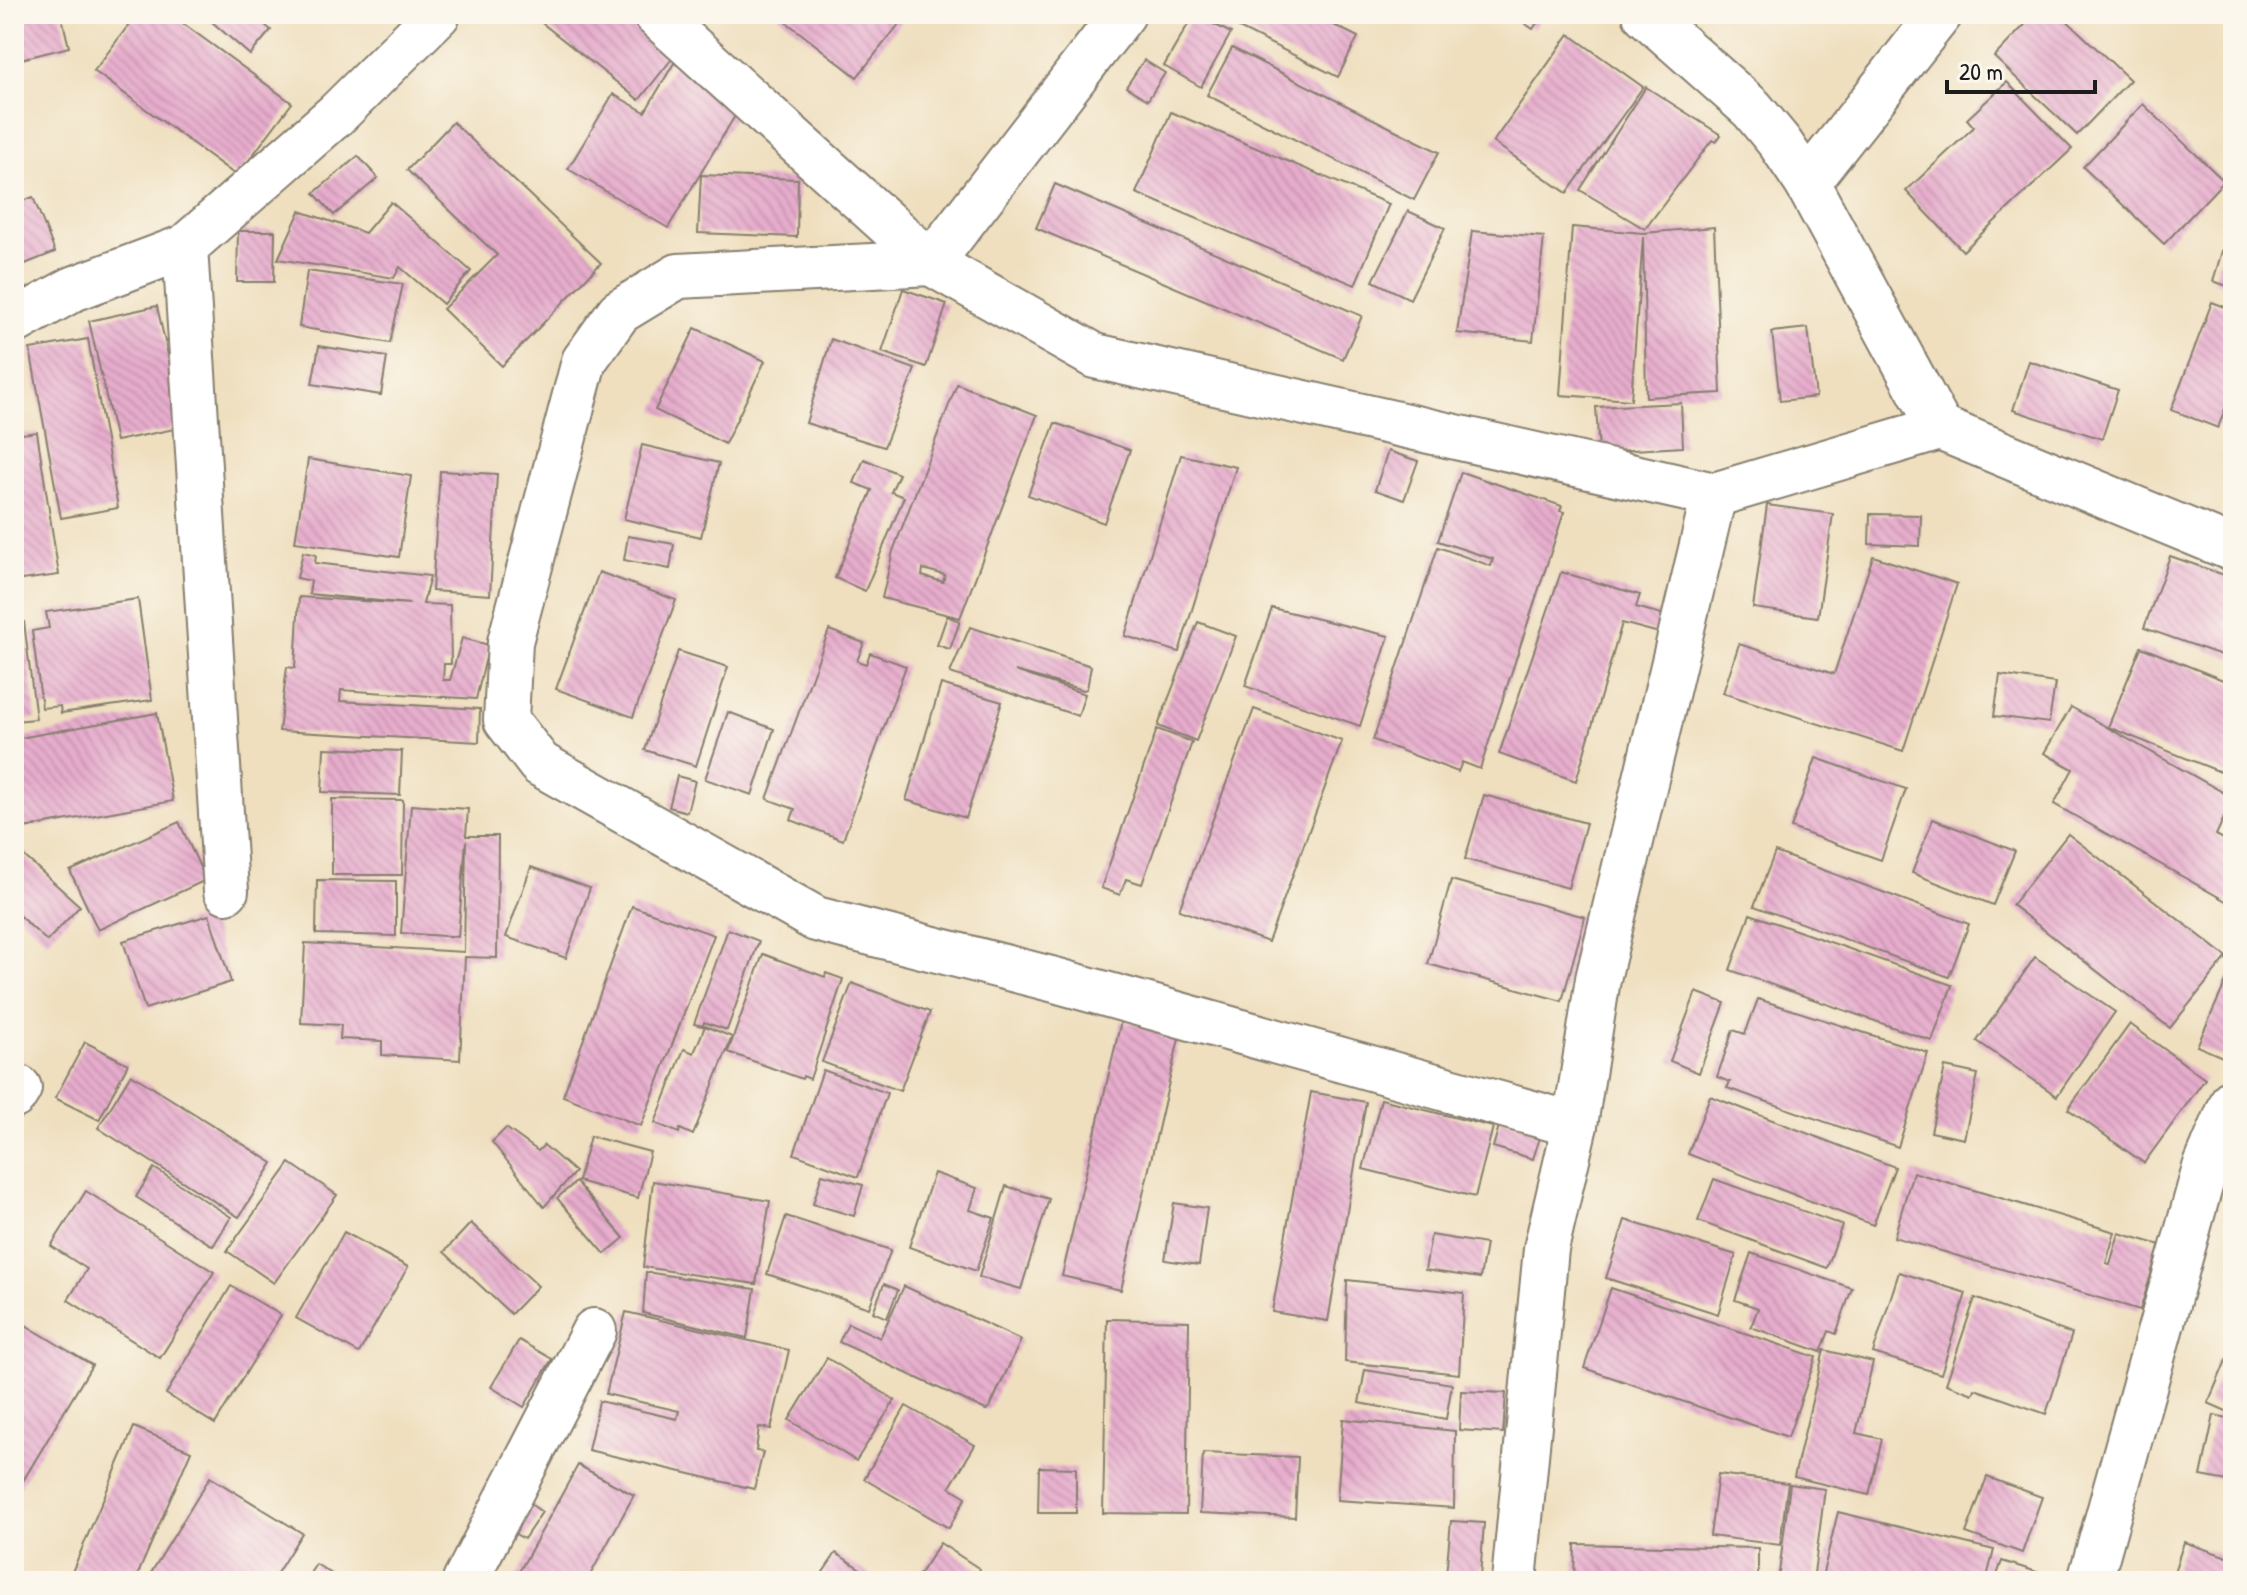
<svg xmlns="http://www.w3.org/2000/svg" width="2247" height="1595" viewBox="0 0 2247 1595" font-family="'Patrick Hand',sans-serif">
  <style>
    .building { fill: url(#building-back-hatch); fill-rule: evenodd }
    .lines { fill: none; stroke-linecap: round; stroke-linejoin: round }
    .minor-casing { stroke: #867e6e; stroke-width: 48 }
    .minor { stroke: #fff; stroke-width: 44 }
  </style>
  <defs>
    <pattern id="building-back-hatch" width="6" height="6" patternUnits="userSpaceOnUse" patternTransform="scale(2)"><rect width="6" height="6" fill="#e6accc"/><path d="M-1 5l2 2M0 0l6 6M5-1l2 2" fill="none" stroke="#c593af"/></pattern>
  </defs>
  <rect width="100%" height="100%" fill="#fbf7ec"/>
  <filter id="ink" filterUnits="userSpaceOnUse"><feTurbulence type="fractalNoise" baseFrequency=".0125" numOctaves="2"/><feDisplacementMap in="SourceGraphic" scale="16" xChannelSelector="R" yChannelSelector="G"/><feConvolveMatrix kernelMatrix="1 2 1 2 8 2 1 2 1" color-interpolation-filters="sRGB"/></filter>
  <filter id="wash" filterUnits="userSpaceOnUse"><feTurbulence type="fractalNoise" baseFrequency=".006" numOctaves="4" result="noise"/><feDisplacementMap in="SourceGraphic" scale="32" xChannelSelector="R" yChannelSelector="G"/><feGaussianBlur stdDeviation="1.8" result="paint"/><feColorMatrix in="noise" values="0 0 0 0 0 0 0 0 0 0 0 0 0 0 0 0 0 1.4 0 .05"/><feComposite in="paint" operator="in"/></filter>
  <g filter="url(#wash)">
    <rect width="100%" height="100%" fill="#efdfbf"/>
    <g id="blocks">
      <g class="building">
        <path d="M14 14H61L69 47 14 61Z"/>
        <path d="M137 14H170L292 103 237 176 94 71Z"/>
        <path d="M203 14H252L271 30 250 55Z"/>
        <path d="M549 14H624L675 55 639 100 542 23Z"/>
        <path d="M776 14H907L857 77Z"/>
        <path d="M1194 14 1231 33 1201 87 1164 66Z"/>
        <path d="M1236 14H1312L1358 37 1338 77 1231 24Z"/>
        <path d="M1511 14H1543L1533 29Z"/>
        <path d="M2035 14H2060L2130 80 2077 135 1994 57Z"/>
        <path d="M1569 34 1643 87 1567 193 1493 142Z"/>
        <path d="M1232 48 1439 152 1414 200 1207 95Z"/>
        <path d="M1144 60 1165 73 1148 100 1126 87Z"/>
        <path d="M674 63 742 104 668 228 568 169 613 94 645 112Z"/>
        <path d="M2007 82 2072 149 1963 251 1906 191 1974 127 1967 119Z"/>
        <path d="M1646 87 1721 135 1716 142 1712 140 1645 229 1580 190Z"/>
        <path d="M2143 104 2224 181 2164 244 2083 167Z"/>
        <path d="M1171 112 1389 204 1355 285 1136 193Z"/>
        <path d="M453 122 601 263 502 366 443 309 497 255 407 170Z"/>
        <path d="M358 156 378 178 334 215 314 193Z"/>
        <path d="M701 175 798 179 797 237 698 233Z"/>
        <path d="M1055 184 1362 316 1343 359 1036 228Z"/>
        <path d="M33 197 55 252 15 268 14 204Z"/>
        <path d="M391 202 471 271 443 304 400 267 394 278 278 259 300 211 365 233Z"/>
        <path d="M1408 211 1445 228 1410 299 1373 281Z"/>
        <path d="M2232 218H2233V288L2213 281Z"/>
        <path d="M1572 227 1643 233 1714 227 1721 393 1646 397 1643 237 1631 400 1560 395Z"/>
        <path d="M238 231H275L274 282H237Z"/>
        <path d="M1472 231 1544 237 1533 341 1457 333Z"/>
        <path d="M307 271 403 284 390 343 299 327Z"/>
        <path d="M903 289 947 304 926 367 882 352Z"/>
        <path d="M2212 302 2233 310V387L2218 428 2171 410Z"/>
        <path d="M157 306 184 427 116 441 89 321Z"/>
        <path d="M695 328 765 361 725 444 655 410Z"/>
        <path d="M1808 328 1816 397 1780 401 1772 332Z"/>
        <path d="M88 339 118 508 61 518 30 349Z"/>
        <path d="M831 339 915 369 884 447 806 423Z"/>
        <path d="M319 346 387 357 381 395 312 384Z"/>
        <path d="M2029 361 2118 390 2102 439 2013 410Z"/>
        <path d="M957 384 1037 415 960 618 882 598 893 551ZM923 569 945 575 943 582 922 576Z"/>
        <path d="M1681 403 1683 447 1599 452 1596 407Z"/>
        <path d="M1055 423 1130 450 1104 523 1028 495Z"/>
        <path d="M37 432 59 575 14 581V435Z"/>
        <path d="M642 445 719 463 701 537 624 519Z"/>
        <path d="M1388 451 1418 461 1404 500 1375 490Z"/>
        <path d="M1181 455 1236 467 1179 652 1125 636Z"/>
        <path d="M308 459 411 476 399 557 295 542Z"/>
        <path d="M864 459 899 474 891 492 904 497 865 591 835 578 872 490 854 483Z"/>
        <path d="M440 471 497 474 490 595 432 591Z"/>
        <path d="M1461 472 1562 506 1560 511 1564 512 1480 769 1462 762 1458 772 1373 740 1438 547 1491 566 1493 559 1438 541Z"/>
        <path d="M1767 505 1833 514 1818 617 1753 608Z"/>
        <path d="M1870 514 1921 515 1920 546 1869 544Z"/>
        <path d="M628 536 674 544 670 569 624 560Z"/>
        <path d="M303 552 316 555 315 563 430 576 423 604 450 605 451 664H444L443 680H450L462 638 489 645 476 699 341 690 340 701 480 709 479 742 279 731 287 667 295 668 299 597 410 604 309 594 311 581 297 578Z"/>
        <path d="M1873 556 1957 584 1903 751 1723 693 1739 644 1834 674Z"/>
        <path d="M2170 556 2233 578V659L2144 628Z"/>
        <path d="M599 572 676 600 633 717 556 689Z"/>
        <path d="M1561 572 1640 595 1636 607 1679 619 1674 637 1622 623 1576 781 1499 754Z"/>
        <path d="M138 599 152 700 61 713 60 706 42 708 32 631 49 628 46 612Z"/>
        <path d="M1272 608 1389 636 1360 726 1245 686Z"/>
        <path d="M947 616 960 621 950 649 937 645Z"/>
        <path d="M24 622 36 719 14 721V623Z"/>
        <path d="M1198 622 1236 636 1196 741 1158 726Z"/>
        <path d="M970 627 1091 666 1087 689 1083 690 1015 671 1085 694 1078 716 950 673Z"/>
        <path d="M829 630 864 643 857 661 866 664 870 653 906 666 843 840 791 820 795 809 767 799Z"/>
        <path d="M2141 647 2233 684V777L2108 727Z"/>
        <path d="M678 651 728 667 696 766 645 750Z"/>
        <path d="M2000 675 2055 683 2049 723 1994 716Z"/>
        <path d="M941 684 1002 702 966 818 906 800Z"/>
        <path d="M2071 707 2233 798 2216 835 2233 844V905L2054 804 2073 769 2044 753Z"/>
        <path d="M1254 709 1342 741 1268 942 1179 910Z"/>
        <path d="M728 712 774 729 752 795 705 779Z"/>
        <path d="M157 713 173 801 18 829 14 807V739Z"/>
        <path d="M1157 729 1192 742 1142 884 1126 879 1120 895 1101 888Z"/>
        <path d="M324 748 402 751 400 795 322 792Z"/>
        <path d="M1816 758 1906 789 1881 860 1791 828Z"/>
        <path d="M677 776 695 781 687 812 669 807Z"/>
        <path d="M1484 795 1586 823 1568 888 1465 859Z"/>
        <path d="M332 799 403 800 402 875H332Z"/>
        <path d="M411 805 468 809 466 836H498L497 958 465 957 460 1060 382 1055V1041L340 1039 341 1025 301 1023 305 943 464 952 466 841 458 937 401 933Z"/>
        <path d="M1933 819 2015 851 1993 905 1912 873Z"/>
        <path d="M179 822 206 880 98 930 70 871Z"/>
        <path d="M2068 834 2227 957 2170 1028 2012 905Z"/>
        <path d="M14 847 80 906 47 941 14 911Z"/>
        <path d="M1775 852 1969 924 1949 977 1754 906Z"/>
        <path d="M531 867 590 888 566 958 506 937Z"/>
        <path d="M317 880 396 881V936L316 934Z"/>
        <path d="M1451 880 1585 917 1562 1001 1428 964Z"/>
        <path d="M632 906 714 935 641 1126 563 1096Z"/>
        <path d="M1750 914 1952 985 1932 1041 1730 970Z"/>
        <path d="M209 915 231 982 145 1009 123 941Z"/>
        <path d="M728 929 759 941 727 1030 704 1022 703 1026 694 1024Z"/>
        <path d="M763 954 825 977 826 973 843 979 810 1079 803 1076 802 1079 728 1052Z"/>
        <path d="M2035 957 2115 1012 2057 1096 1977 1041Z"/>
        <path d="M2233 966V1047L2227 1059 2197 1046Z"/>
        <path d="M852 983 930 1012 900 1091 822 1062Z"/>
        <path d="M1696 992 1725 1003 1699 1073 1670 1061Z"/>
        <path d="M1758 999 1928 1053 1898 1147 1727 1088 1730 1082 1717 1077 1733 1030 1745 1034Z"/>
        <path d="M1121 1021 1180 1034 1121 1290 1062 1276Z"/>
        <path d="M2130 1024 2205 1079 2144 1163 2068 1109Z"/>
        <path d="M705 1026 732 1037 693 1135 680 1129 679 1133 655 1123 684 1049 694 1053Z"/>
        <path d="M85 1042 128 1064 99 1120 55 1098Z"/>
        <path d="M1945 1067 1978 1074 1964 1139 1931 1132Z"/>
        <path d="M823 1070 887 1093 858 1177 794 1154Z"/>
        <path d="M131 1074 273 1163 239 1217 98 1128Z"/>
        <path d="M1311 1092 1366 1102 1328 1321 1272 1312Z"/>
        <path d="M1710 1096 1895 1167 1873 1225 1688 1154Z"/>
        <path d="M1381 1099 1493 1127 1475 1197 1363 1169Z"/>
        <path d="M1501 1119 1542 1131 1533 1159 1493 1147Z"/>
        <path d="M506 1128 538 1151 544 1145 575 1172 544 1207 492 1142Z"/>
        <path d="M590 1136 650 1152 638 1198 578 1181Z"/>
        <path d="M290 1163 337 1195 274 1283 227 1251Z"/>
        <path d="M154 1168 231 1217 213 1246 136 1197Z"/>
        <path d="M1913 1172 2115 1232 2106 1263 2110 1264 2119 1233 2160 1245 2140 1310 1894 1237Z"/>
        <path d="M934 1173 977 1188 970 1210 994 1218 976 1271 909 1247Z"/>
        <path d="M822 1174 863 1185 854 1216 813 1204Z"/>
        <path d="M1714 1179 1842 1225 1827 1268 1698 1221Z"/>
        <path d="M653 1181 770 1201 756 1284 643 1267Z"/>
        <path d="M576 1182 624 1238 605 1254 557 1198Z"/>
        <path d="M1006 1186 1049 1199 1021 1289 979 1277Z"/>
        <path d="M86 1191 214 1272 160 1358 68 1300 87 1269 51 1246Z"/>
        <path d="M1174 1203 1207 1208 1199 1265 1165 1260Z"/>
        <path d="M786 1216 891 1250 869 1308 767 1274Z"/>
        <path d="M1625 1220 1736 1255 1718 1314 1606 1278Z"/>
        <path d="M471 1223 538 1286 511 1314 444 1252Z"/>
        <path d="M344 1232 408 1267 359 1353 296 1318Z"/>
        <path d="M1431 1235 1486 1244 1480 1278 1425 1270Z"/>
        <path d="M1751 1253 1852 1288 1836 1334 1829 1331 1821 1352 1751 1327 1758 1308 1735 1300Z"/>
        <path d="M646 1272 755 1289 747 1338 643 1313Z"/>
        <path d="M1899 1272 1966 1293 1941 1374 1873 1353Z"/>
        <path d="M1347 1280 1464 1293 1459 1374 1345 1362Z"/>
        <path d="M884 1284 898 1290 887 1318 873 1312Z"/>
        <path d="M231 1286 281 1315 215 1424 166 1394Z"/>
        <path d="M904 1286 1021 1340 990 1407 986 1410 839 1342 848 1323 880 1338Z"/>
        <path d="M1611 1288 1816 1357 1788 1437 1584 1368Z"/>
        <path d="M1975 1298 2072 1334 2046 1414 1975 1389 1973 1394 1946 1384Z"/>
        <path d="M626 1312 789 1350 771 1429 759 1427 756 1451 763 1452 754 1489 588 1450 599 1401 677 1419 679 1411 606 1394Z"/>
        <path d="M14 1318 92 1365 14 1496Z"/>
        <path d="M1107 1319 1189 1321 1186 1514 1103 1513Z"/>
        <path d="M519 1340 552 1359 524 1407 491 1387Z"/>
        <path d="M2233 1344V1414L2208 1403Z"/>
        <path d="M1824 1350 1873 1362 1856 1433 1882 1439 1869 1495 1794 1477Z"/>
        <path d="M827 1358 895 1400 856 1461 789 1420Z"/>
        <path d="M1365 1370 1452 1384 1446 1419 1359 1403Z"/>
        <path d="M1461 1391 1506 1393 1503 1433 1459 1430Z"/>
        <path d="M906 1406 975 1445 950 1487 966 1497 949 1528 864 1479Z"/>
        <path d="M2214 1415 2233 1419V1482L2201 1476Z"/>
        <path d="M1343 1419 1455 1431 1454 1508 1337 1500Z"/>
        <path d="M134 1427 191 1451 135 1581H75L69 1579Z"/>
        <path d="M1203 1453 1298 1457 1295 1517 1200 1513Z"/>
        <path d="M578 1465 634 1495 589 1577 596 1581H514Z"/>
        <path d="M1039 1467 1076 1468V1513H1038Z"/>
        <path d="M1718 1474 1788 1483 1780 1545 1710 1536Z"/>
        <path d="M210 1477 302 1533 272 1581H146Z"/>
        <path d="M1987 1477 2042 1497 2022 1553 1966 1533Z"/>
        <path d="M1790 1484 1825 1489 1813 1581H1778Z"/>
        <path d="M520 1497 542 1512 524 1539 502 1526Z"/>
        <path d="M1838 1512 1994 1550 1986 1581H1821Z"/>
        <path d="M1451 1521 1484 1523 1480 1578 1446 1575Z"/>
        <path d="M2184 1542 2233 1559V1581H2171Z"/>
        <path d="M940 1543 980 1569 973 1581H915Z"/>
        <path d="M1575 1544 1758 1548V1581H1574Z"/>
        <path d="M836 1553 879 1581H817Z"/>
        <path d="M2002 1561 2056 1578 2055 1581H1995Z"/>
        <path d="M316 1564 343 1581H305Z"/>
      </g>
    </g>
  </g>
  <g filter="url(#ink)">
    <use href="#blocks" fill-opacity="0" stroke="#867e6e" stroke-width="2"/>
    <g class="lines">
      <g class="minor-casing">
        <g id="minor">
          <path d="M655 14 931 263 1095 356 1714 495 1940 428 2233 549"/>
          <path d="M1123 14 931 263 678 276 619 312 584 361 510 642 506 720 540 764 816 919 1055 980 1575 1125"/>
          <path d="M1645 14 1752 109 1780 143 1807 183 1940 428"/>
          <path d="M1807 183 1940 14"/>
          <path d="M185 247 226 891"/>
          <path d="M14 322 73 289 185 247 338 113 438 14"/>
          <path d="M14 1096 19 1088"/>
          <path d="M465 1581 594 1331"/>
          <path d="M1514 1581 1546 1249 1575 1125 1598 979 1714 495"/>
          <path d="M2090 1581 2205 1168 2233 1101"/>
        </g>
      </g>
      <use href="#minor" class="minor"/>
    </g>
  </g>
  <rect width="2247" height="1595" fill="none" stroke="#fbf7ec" stroke-width="48"/>
  <path d="M1947 80v12h148v-12" fill="none" stroke="#1c1c1c" stroke-width="4"/>
  <text x="1959" y="80" font-size="24" fill="#1c1c1c" stroke="#fbf7ec" stroke-width="6" paint-order="stroke">20 m</text>
</svg>
